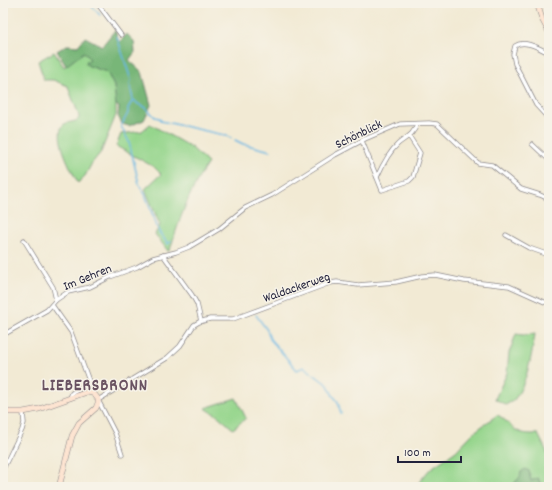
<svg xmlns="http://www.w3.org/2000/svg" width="552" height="490" viewBox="0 0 552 490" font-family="Dekko,sans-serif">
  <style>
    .green { fill: #95d58c; stroke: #5c7c64 }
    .forest { fill: #78b678; stroke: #4d6c5a }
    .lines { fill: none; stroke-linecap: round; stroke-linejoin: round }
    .stream { stroke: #6ab8e4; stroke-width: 1.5 }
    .street-casing { stroke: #8a8688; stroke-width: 5 }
    .secondary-casing { stroke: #8a8688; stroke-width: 6 }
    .street { stroke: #fff; stroke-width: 3.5 }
    .secondary { stroke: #fde4d1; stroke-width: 5 }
    .labels { text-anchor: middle; stroke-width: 3; stroke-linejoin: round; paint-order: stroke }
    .street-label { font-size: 13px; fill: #22223b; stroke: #f7f3e8 }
    .district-label { font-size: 17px; font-weight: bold; letter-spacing: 1px; fill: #6a5362; stroke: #f7f3e8 }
  </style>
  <rect width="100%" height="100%" fill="#f7f3e8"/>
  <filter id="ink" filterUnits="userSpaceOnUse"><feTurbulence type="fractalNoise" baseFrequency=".025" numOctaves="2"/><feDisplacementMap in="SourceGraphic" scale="8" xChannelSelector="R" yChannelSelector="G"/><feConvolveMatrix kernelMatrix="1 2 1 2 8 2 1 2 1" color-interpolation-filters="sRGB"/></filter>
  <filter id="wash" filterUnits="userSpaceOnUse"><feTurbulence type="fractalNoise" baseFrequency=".012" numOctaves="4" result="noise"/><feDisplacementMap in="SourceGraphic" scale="16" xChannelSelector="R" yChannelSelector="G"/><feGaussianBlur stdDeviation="0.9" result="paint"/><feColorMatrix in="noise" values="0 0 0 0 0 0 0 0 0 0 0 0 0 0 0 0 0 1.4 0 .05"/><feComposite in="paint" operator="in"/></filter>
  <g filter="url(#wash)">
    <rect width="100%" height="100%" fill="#f2ead4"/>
    <g class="green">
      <path d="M54 52 64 67 84 52 90 59 85 63 89 66 107 72 114 86 116 105V115L101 152 92 163 85 176 78 183C72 171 53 137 63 125 67 121 77 123 79 118 80 115 69 92 68 86L53 80H44L38 61Z"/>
      <path d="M150 124 192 148 208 163C190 189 179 220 170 250L168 251 155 234 160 225 145 189 161 174 154 167 116 146 121 134 142 131Z"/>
      <path d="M516 334 523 335 535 334C532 354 527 384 514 400 512 402 508 403 506 405L495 399 507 373 509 353Z"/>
      <path d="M236 398 246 418 233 429 218 416 205 408Z"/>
      <path d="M497 415C501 416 503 419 507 422 518 434 523 434 538 434L549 456V487H542L538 478 531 481 529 471 521 472 520 477 511 487H415L430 469 456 451 473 433Z"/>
    </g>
    <g class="forest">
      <path d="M115 30 119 42 127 34 134 41 135 52 129 60 142 72 151 105 144 120 129 126 122 124 118 116 119 107 116 105 114 86 107 72 89 66 85 63 90 59 84 52 66 66 57 51 67 45 78 46 85 37 102 46Z"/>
      <path d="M525 469 529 471 531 481 538 478 542 487H511L520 477 521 472Z"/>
    </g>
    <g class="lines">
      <g class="stream">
        <path d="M89 3 100 15"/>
        <path d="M117 37 131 80 130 84 133 100 128 108V113L121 126 129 142 139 184 145 194 159 232 168 244 171 241"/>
        <path d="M134 100 138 104 145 107 155 117 159 118 161 121 224 135 231 138"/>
        <path d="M235 140 243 144 271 151"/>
        <path d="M256 315 267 330 270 339 297 370 304 367 311 372"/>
        <path d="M313 374 328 385 332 394 338 402 341 414"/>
      </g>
    </g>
  </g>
  <g filter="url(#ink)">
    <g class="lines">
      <g class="street-casing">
        <g id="street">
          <path d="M97 3 121 35"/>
          <path d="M548 118 536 105 515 64 513 54 515 46C525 39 540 49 549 53"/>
          <path d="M362 141 382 190 409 181 413 177 420 153 409 136"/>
          <path d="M532 144 549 160"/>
          <path d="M377 177C382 166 389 152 398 144 406 137 413 136 417 124"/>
          <path d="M506 235 529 248 549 255"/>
          <path d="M24 240 53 287 56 300"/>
          <path d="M163 255 192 295 197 304 201 321"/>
          <path d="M52 305 71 332 89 381 87 385 72 393 70 398"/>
          <path d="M3 335 47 310 56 300 68 292 90 287 110 277 137 267 153 258 176 252 189 247 219 229 245 208 272 195 335 155 365 139 400 124 429 123 437 124 478 163 492 165 521 189 540 195 549 199"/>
          <path d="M122 454 115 433 98 400 167 358 180 346 194 325 199 322 210 319H233L330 283 337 282 358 285 396 282 422 276 435 275 464 281 509 286 549 304"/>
          <path d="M3 469 22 430 24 423 23 412"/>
        </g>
      </g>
      <g class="secondary-casing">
        <g id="secondary">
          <path d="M537 3 542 19 549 32"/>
          <path d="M3 412H23L39 409 87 392 92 393 95 395 98 399V403L96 408 79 423 72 436 59 487"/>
        </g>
      </g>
      <use href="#street" class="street"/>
      <use href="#secondary" class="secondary"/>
    </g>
  </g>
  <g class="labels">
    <g class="street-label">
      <text transform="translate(358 133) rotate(-26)" y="5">Schönblick</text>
      <text transform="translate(87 276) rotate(-22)" y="5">Im Gehren</text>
      <text transform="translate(296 286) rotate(-19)" y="5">Waldackerweg</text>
    </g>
    <g class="district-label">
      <text x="95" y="390">LIEBERSBRONN</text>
    </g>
  </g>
  <rect width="552" height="490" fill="none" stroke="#f7f3e8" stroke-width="16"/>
  <path d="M398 456v6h63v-6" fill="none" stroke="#22223b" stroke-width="2"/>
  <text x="404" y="456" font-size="12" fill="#22223b" stroke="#f7f3e8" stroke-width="3" paint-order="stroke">100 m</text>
</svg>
